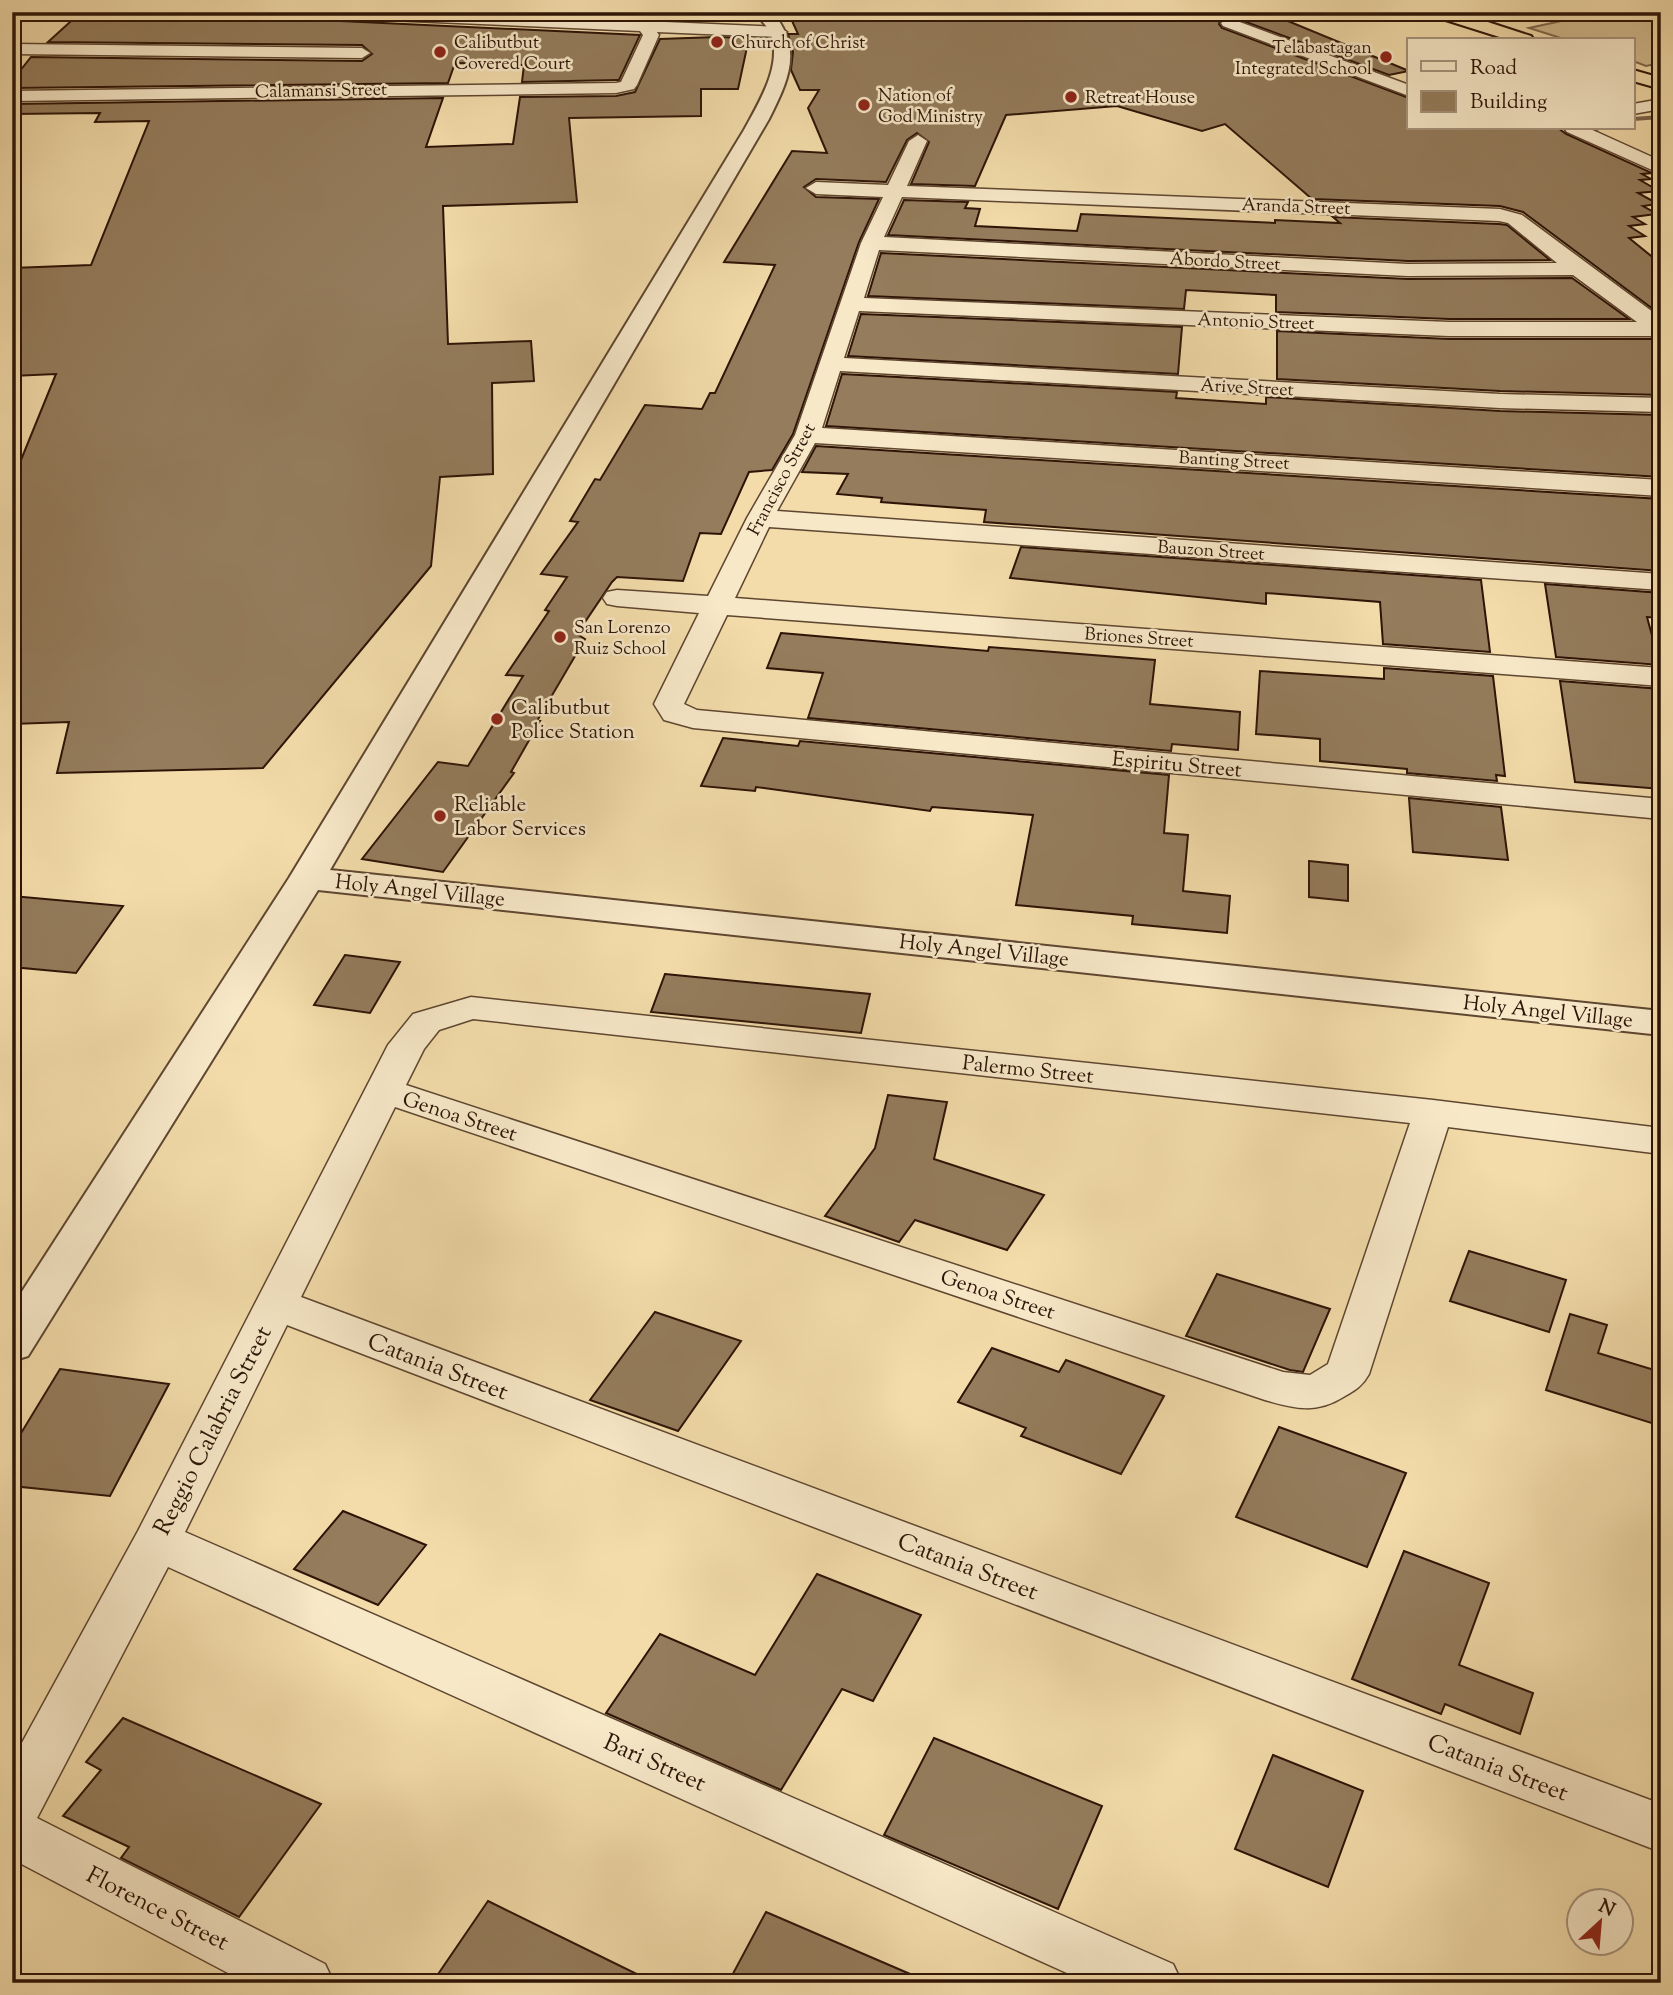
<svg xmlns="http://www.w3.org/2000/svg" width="1673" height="1995" viewBox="0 0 1673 1995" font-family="'Sorts Mill Goudy',serif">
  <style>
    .green { fill: #d1ba8e; stroke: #7f674a; stroke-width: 2 }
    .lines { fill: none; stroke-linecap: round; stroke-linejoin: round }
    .stream { fill: #7c6348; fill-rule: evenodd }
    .building { fill: #947c5c; stroke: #2d1407; stroke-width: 2 }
    .minor-casing { stroke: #5e4630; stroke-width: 3 }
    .tertiary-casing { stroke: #5e4630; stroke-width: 4 }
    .trunk-casing { stroke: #2d1407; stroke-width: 4 }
    .minor { fill: #f7e8c8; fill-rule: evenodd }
    .tertiary { fill: #f7e8c8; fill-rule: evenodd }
    .trunk { fill: #f3dcaa; fill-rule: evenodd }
    .poi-dot { fill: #8f2418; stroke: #f7e8c8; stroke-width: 2.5 }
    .labels { text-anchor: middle; stroke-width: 5; stroke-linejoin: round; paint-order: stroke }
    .far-poi-label { font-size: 18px; fill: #2d1407; stroke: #f7e8c8; text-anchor: start }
    .far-street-label { font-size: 18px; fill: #2d1407; stroke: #f7e8c8 }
    .poi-label { font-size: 21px; fill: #2d1407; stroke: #f7e8c8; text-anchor: start }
    .street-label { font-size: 21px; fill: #2d1407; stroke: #f7e8c8 }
    .near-street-label { font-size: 24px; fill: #2d1407; stroke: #f7e8c8 }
  </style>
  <rect width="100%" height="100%" fill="#f3dcaa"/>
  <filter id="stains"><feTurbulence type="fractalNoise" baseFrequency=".00286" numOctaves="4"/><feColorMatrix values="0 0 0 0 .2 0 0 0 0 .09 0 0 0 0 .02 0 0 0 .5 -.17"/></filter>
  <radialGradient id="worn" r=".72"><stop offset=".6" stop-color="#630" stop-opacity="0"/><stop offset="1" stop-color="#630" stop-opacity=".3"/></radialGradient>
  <path class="green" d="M1580 12H1661V63L1646 66 1633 61V40H1567L1529 28 1589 15Z"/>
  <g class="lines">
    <g class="stream">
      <path d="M1661 115V119L1633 121V117Z"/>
      <path d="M1595 128H1603L1587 136 1549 135 1545 133 1549 131 1586 132Z"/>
    </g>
  </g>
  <g class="building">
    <path d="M81 12 311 15 319 20 640 35 619 80H616L522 82 524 65 455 63 448 83 12 88V81L31 57 362 61 372 54 362 45 48 42Z"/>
    <path d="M501 12H675L671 20Z"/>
    <path d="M788 12H907L913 20 1005 14 1006 12H1266L1409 71 1389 75 1230 16 1220 21 1219 24 1222 28 1409 98V128H1558L1566 134 1652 173 1642 174 1651 179 1640 180 1659 191 1638 193 1658 204 1643 206 1657 214 1633 217 1645 224 1629 226 1645 236 1629 238 1661 264V315L1523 212 1500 206 1312 199 1225 124 1202 131 1117 106 1006 115 975 186 911 184 929 142 917 133 907 140 886 182 816 179 804 187 816 197 879 199 859 242 793 434 772 470 749 472 721 534 700 533 683 581 617 577 612 582 577 634 585 639 537 721H540L511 772 514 773 443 872 362 859 438 762 468 766 523 676 506 675 549 611 545 610 567 577 541 574 578 522 570 521 595 479 600 480 645 405 702 409 710 393H715L775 265 724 262 792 151 827 153 808 108 819 90H800L791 70 793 52 788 34H798Z"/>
    <path d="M717 37 749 38 738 89H701V116L569 118 577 202 443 206 448 344 531 341 534 381 492 383 493 474 440 477 431 566 263 768 57 773 69 722 12 724V482L56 374 12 376V268L91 265 149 121 95 122 100 113 12 114V104L443 98 426 147 513 144 520 97 616 96 635 92 660 39Z"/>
    <path d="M904 200 968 202 965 208 980 209 975 226 1077 231 1081 214 1275 223V220L1340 223 1333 217 1499 224 1507 225 1550 260 1408 261 888 235Z"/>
    <path d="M881 253 1408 279 1572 278 1629 319H1449L1276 312V295L1186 290 1184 309 868 296Z"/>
    <path d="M861 314 1182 327 1178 374 848 356Z"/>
    <path d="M1277 331 1449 339H1661V395L1500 391 1277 379Z"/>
    <path d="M842 374 1177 392 1176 398 1266 404V397L1500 411 1661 415V477L826 426Z"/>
    <path d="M816 446 1661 499V571L984 522 986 510 881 502 882 498 837 494 848 474 802 472Z"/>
    <path d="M1021 547 1481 580 1490 652 1383 644 1380 602 1266 593V604L1010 578Z"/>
    <path d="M1545 584 1661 593V618L1647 617 1660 665 1556 657Z"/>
    <path d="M781 633 988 651 989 647 1155 660 1150 704 1240 712 1238 750 1172 744 1171 751 808 718 823 673 767 668Z"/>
    <path d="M1384 668 1493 676 1505 776 1496 775 1497 781 1407 773V769L1320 761V739L1256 734 1260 671 1384 679Z"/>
    <path d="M1560 681 1661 689V789L1575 782Z"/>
    <path d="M723 738 798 746 800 741 1169 775 1164 833 1188 835 1183 891 1230 896 1227 933 1132 924 1133 916 1016 905 1033 815 932 807 930 811 756 787 755 791 701 786Z"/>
    <path d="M1409 798 1501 807 1508 860 1413 852Z"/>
    <path d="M1309 861 1348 865V901L1309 897Z"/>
    <path d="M12 896 123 906 76 973 12 967Z"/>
    <path d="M345 955 400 962 370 1013 314 1005Z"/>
    <path d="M665 974 870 994 861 1033 651 1012Z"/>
    <path d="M888 1095 947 1102 934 1159 1044 1195 1007 1250 915 1220 899 1242 825 1216 875 1148Z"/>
    <path d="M1469 1251 1566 1280 1549 1332 1450 1301Z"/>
    <path d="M1217 1274 1330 1309 1303 1372 1290 1370 1186 1336Z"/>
    <path d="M655 1312 741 1341 678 1431 590 1400Z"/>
    <path d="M1570 1314 1607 1325 1598 1353 1661 1372V1426L1546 1390Z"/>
    <path d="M992 1348 1059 1372 1066 1360 1164 1396 1121 1474 1021 1436 1026 1428 958 1402Z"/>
    <path d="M60 1369 169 1384 110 1496 12 1486V1448Z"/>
    <path d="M1279 1427 1406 1473 1367 1567 1236 1517Z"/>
    <path d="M343 1511 426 1545 378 1605 294 1569Z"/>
    <path d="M1404 1551 1489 1583 1459 1665 1533 1693 1520 1734 1445 1704 1441 1714 1352 1679Z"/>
    <path d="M817 1574 921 1615 873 1701 842 1689 781 1790 606 1713 660 1634 755 1675Z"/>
    <path d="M123 1718 321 1804 239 1917 121 1858 129 1847 63 1816 101 1770 86 1762Z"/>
    <path d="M934 1738 1102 1806 1058 1909 884 1835Z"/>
    <path d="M1273 1755 1363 1791 1328 1887 1235 1849Z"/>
    <path d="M488 1901 655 1983H432Z"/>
    <path d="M766 1912 931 1983H728Z"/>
  </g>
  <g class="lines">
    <g class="minor-casing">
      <g id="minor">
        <path d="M311 12H435L779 27 787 32 779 37 657 32 659 35 637 85 634 89 616 93 12 101V91L616 83 621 82 643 35 640 31 319 17Z"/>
        <path d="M1229 18 1409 85V96L1223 26 1221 23Z"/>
        <path d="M12 44 362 48 370 53 362 58 12 54Z"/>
        <path d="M1661 99V109L1633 114V104Z"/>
        <path d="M1564 128H1588L1661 161V174L1567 132Z"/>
        <path d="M918 135 927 141 907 186 1500 209 1522 215 1661 318V336H1449L859 311 844 358 1500 394 1661 398V412L1500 408 840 371 822 428 1661 480V496L815 443 777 511 1661 574V590L769 527 735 598 1661 668V686L727 615 684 704 697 710 1661 799V819L693 728 664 720 654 704 699 613 617 606 607 604 603 598 607 592 617 590 708 596 747 518 795 435 861 243 883 197 816 194 806 188 816 182 888 185 909 141ZM902 197 1499 221 1508 223 1557 263 1408 264 884 237ZM879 250 1408 276 1573 275 1637 322H1449L864 298Z"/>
        <path d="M471 997 1433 1100 1661 1128V1154L1448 1127 1369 1374C1363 1385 1356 1390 1345 1396 1317 1414 1296 1409 1265 1400L395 1107 301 1297 1661 1804V1852L287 1325 185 1532 1173 1964 1182 1983H1089L168 1567 37 1818 325 1964 334 1983H247L12 1859V1761L138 1531 388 1045 413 1014ZM473 1019 1410 1123 1328 1364 1310 1375 1283 1372 406 1085 424 1049 439 1030Z"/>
      </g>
    </g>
    <g class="tertiary-casing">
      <path id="tertiary" d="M755 12H772C804 49 788 81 769 119L330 870 1661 1011V1035L318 890 28 1356 12 1361V1307L289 878 744 130C759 102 785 62 769 30 765 24 759 18 755 12Z"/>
    </g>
    <g class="trunk-casing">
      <g id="trunk">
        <path d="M1431 12H1457L1531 36 1534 40H1509L1433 16Z"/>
        <path d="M1633 70 1661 78V89L1633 81Z"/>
      </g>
    </g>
    <use href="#minor" class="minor"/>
    <use href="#tertiary" class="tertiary"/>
    <use href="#trunk" class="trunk"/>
  </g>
  <g class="poi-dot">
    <circle cx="717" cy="42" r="7"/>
    <circle cx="440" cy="52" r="7"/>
    <circle cx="1386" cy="57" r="7"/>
    <circle cx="1071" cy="97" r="7"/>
    <circle cx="864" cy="105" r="7"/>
    <circle cx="560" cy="637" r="7"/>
    <circle cx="497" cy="719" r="7"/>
    <circle cx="440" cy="816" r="7"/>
  </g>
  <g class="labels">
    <g class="far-poi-label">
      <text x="454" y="48">Calibutbut<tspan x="454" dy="21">Covered Court</tspan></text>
      <text x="731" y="48">Church of Christ</text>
      <text x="1372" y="53" text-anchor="end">Telabastagan<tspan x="1372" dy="21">Integrated School</tspan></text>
      <text x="878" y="101">Nation of<tspan x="878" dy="21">God Ministry</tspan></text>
      <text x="1085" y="103">Retreat House</text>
      <text x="574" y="633">San Lorenzo<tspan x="574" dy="21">Ruiz School</tspan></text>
    </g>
    <g class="far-street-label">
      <text transform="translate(321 90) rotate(-1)" y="6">Calamansi Street</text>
      <text transform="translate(1296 206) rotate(2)" y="6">Aranda Street</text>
      <text transform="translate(1225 261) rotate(3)" y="6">Abordo Street</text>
      <text transform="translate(1256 321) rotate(2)" y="6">Antonio Street</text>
      <text transform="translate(1247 387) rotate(3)" y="6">Arive Street</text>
      <text transform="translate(1234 460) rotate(3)" y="6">Banting Street</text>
      <text transform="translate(781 479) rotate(-62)" y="6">Francisco Street</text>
      <text transform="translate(1211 550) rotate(4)" y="6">Bauzon Street</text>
      <text transform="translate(1139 637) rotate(4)" y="6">Briones Street</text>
    </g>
    <g class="poi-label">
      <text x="511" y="714">Calibutbut<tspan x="511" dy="24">Police Station</tspan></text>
      <text x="454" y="811">Reliable<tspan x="454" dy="24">Labor Services</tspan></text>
    </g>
    <g class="street-label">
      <text transform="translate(1177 764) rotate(5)" y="7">Espiritu Street</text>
      <text transform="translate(420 890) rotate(6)" y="7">Holy Angel Village</text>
      <text transform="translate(984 950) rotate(6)" y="7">Holy Angel Village</text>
      <text transform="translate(1548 1011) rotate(6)" y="7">Holy Angel Village</text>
      <text transform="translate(1028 1069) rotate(6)" y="7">Palermo Street</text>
      <text transform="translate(460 1116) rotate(18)" y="7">Genoa Street</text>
      <text transform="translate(998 1294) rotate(18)" y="7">Genoa Street</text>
    </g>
    <g class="near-street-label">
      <text transform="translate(438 1366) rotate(21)" y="8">Catania Street</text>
      <text transform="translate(212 1430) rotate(-63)" y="8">Reggio Calabria Street</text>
      <text transform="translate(968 1566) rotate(21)" y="8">Catania Street</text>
      <text transform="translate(655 1762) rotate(24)" y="8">Bari Street</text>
      <text transform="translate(1498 1767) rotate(21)" y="8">Catania Street</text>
      <text transform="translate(158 1908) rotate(27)" y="8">Florence Street</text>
    </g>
  </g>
  <rect width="1673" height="1995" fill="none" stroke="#f3dcaa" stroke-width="42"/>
  <rect x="14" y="14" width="1645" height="1967" fill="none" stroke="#2d1407" stroke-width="3.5"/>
  <rect x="21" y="21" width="1631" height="1953" fill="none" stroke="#2d1407" stroke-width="2"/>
  <rect x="1407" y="38" width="228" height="91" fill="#f7e8c8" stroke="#a6937b" stroke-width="2"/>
  <rect x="1421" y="61" width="35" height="10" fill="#f7e8c8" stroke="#a6937b" stroke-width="2"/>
  <text x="1470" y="74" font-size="21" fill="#2d1407">Road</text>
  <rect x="1421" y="91" width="35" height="21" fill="#947c5c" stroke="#a6937b" stroke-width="2"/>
  <text x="1470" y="108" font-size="21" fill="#2d1407">Building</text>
  <g transform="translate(1600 1922) rotate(26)"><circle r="33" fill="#f7e8c8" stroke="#a6937b" stroke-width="2"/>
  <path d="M0-5L12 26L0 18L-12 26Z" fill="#8f2418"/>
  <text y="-10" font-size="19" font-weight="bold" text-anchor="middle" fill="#2d1407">N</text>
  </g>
  <rect width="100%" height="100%" filter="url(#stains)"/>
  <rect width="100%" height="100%" fill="url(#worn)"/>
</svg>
